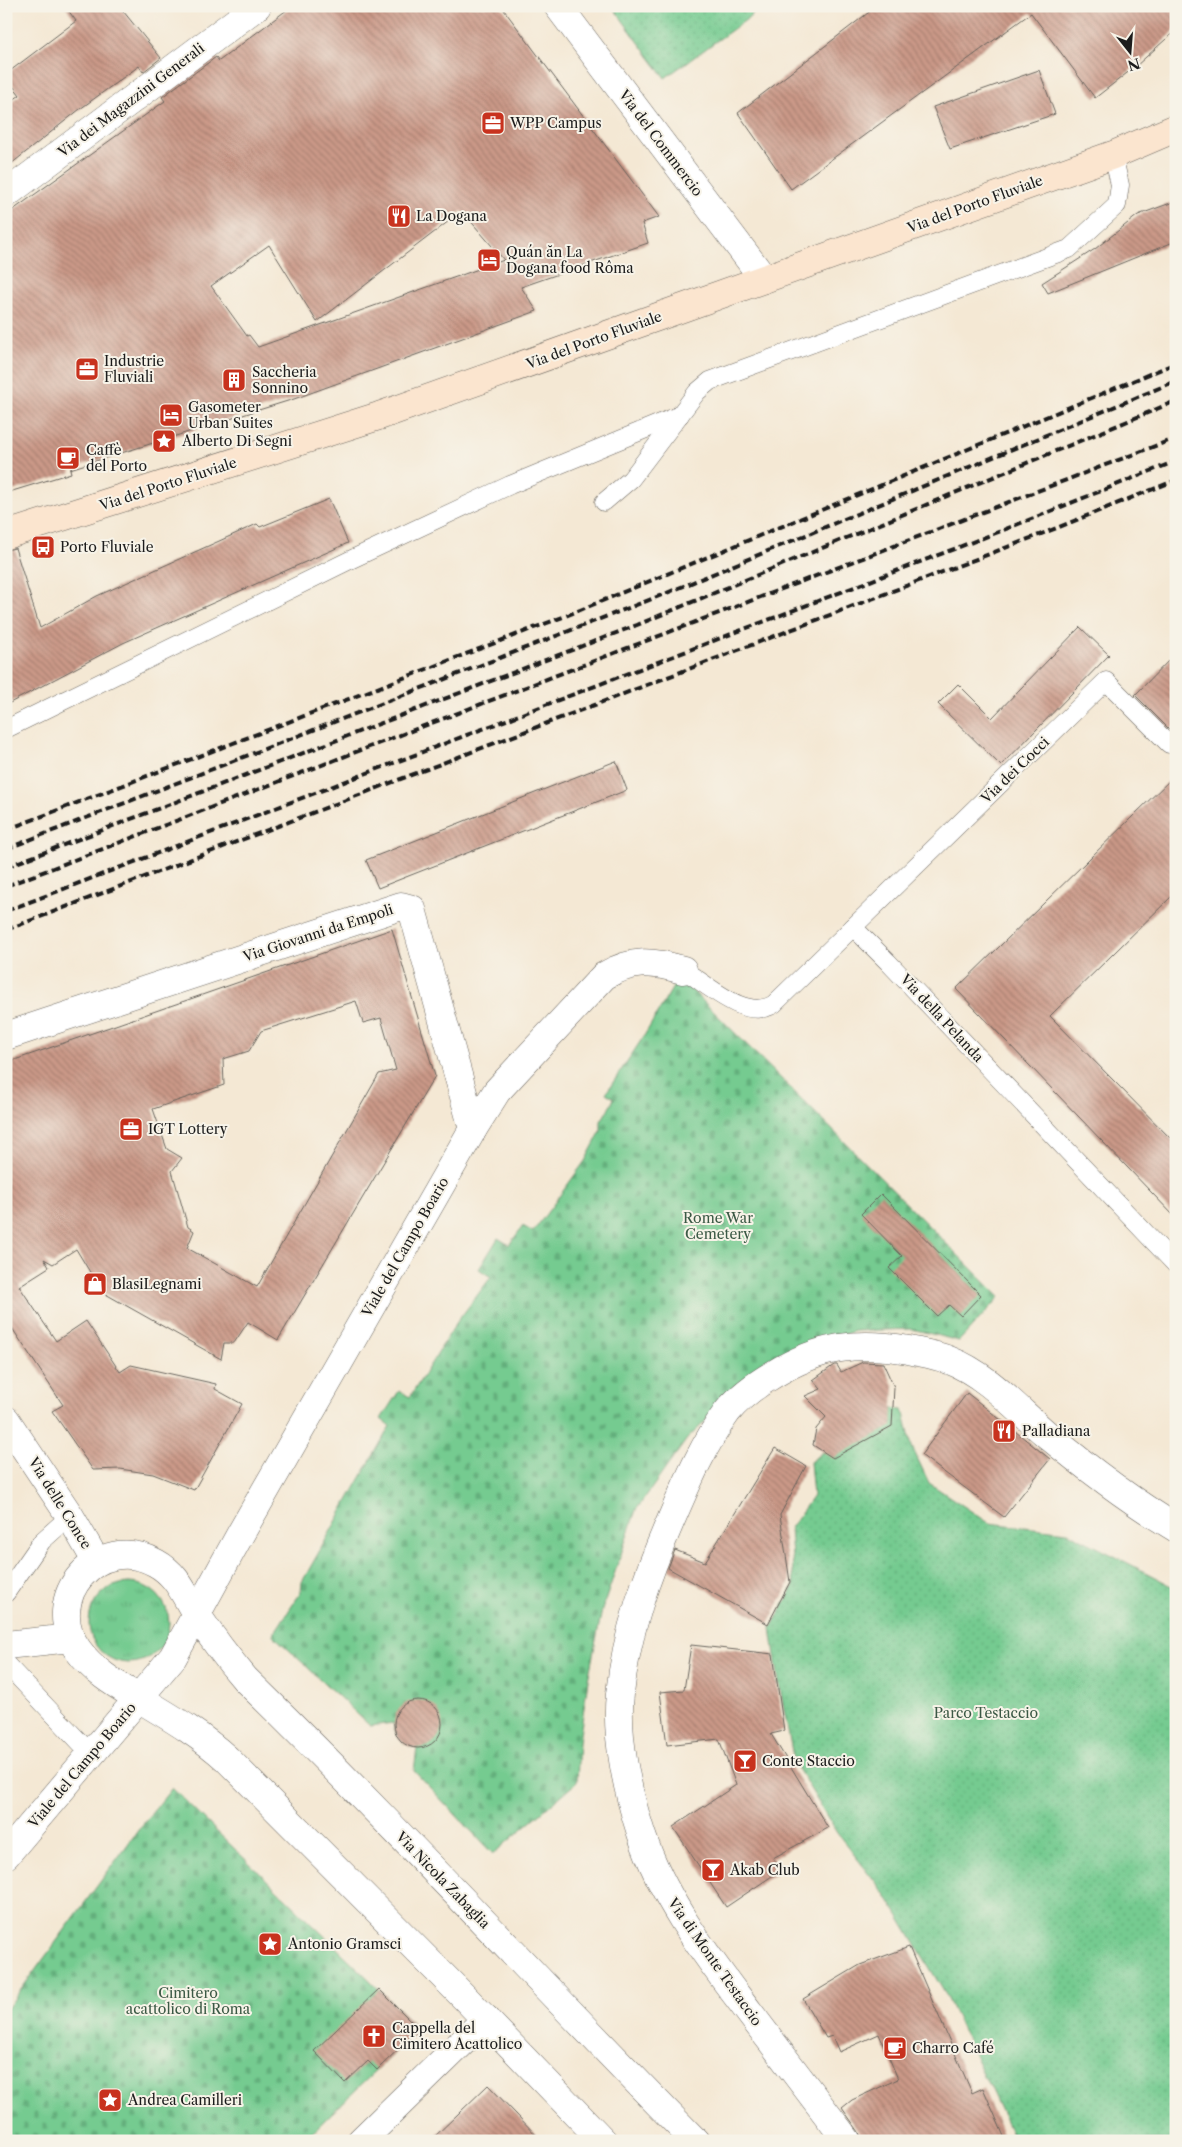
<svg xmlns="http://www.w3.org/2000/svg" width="1182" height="2147" viewBox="0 0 1182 2147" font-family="'Libre Caslon Text',serif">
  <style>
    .grass { fill: url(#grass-tufts); stroke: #487456 }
    .cemetery { fill: url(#cemetery-stones); stroke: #487456 }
    .park { fill: url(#park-dots); stroke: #487456 }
    .building { fill: url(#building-back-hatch); fill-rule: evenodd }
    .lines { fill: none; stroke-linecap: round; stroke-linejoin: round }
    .service-casing { stroke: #68635c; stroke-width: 19 }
    .minor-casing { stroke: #68635c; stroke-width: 29 }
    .tertiary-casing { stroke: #68635c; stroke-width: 29 }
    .secondary-casing { stroke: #68635c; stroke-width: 29 }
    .service { stroke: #fff; stroke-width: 18 }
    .minor { stroke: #fff; stroke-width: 28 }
    .tertiary { stroke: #fff; stroke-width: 28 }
    .secondary { stroke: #fbe5cf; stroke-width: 28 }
    .rail { stroke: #1c1c1c; stroke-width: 4; stroke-dasharray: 8 4; stroke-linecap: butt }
    .labels { text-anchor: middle; stroke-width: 4; stroke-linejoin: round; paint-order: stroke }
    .street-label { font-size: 14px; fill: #1c1c1c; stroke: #f7f3e8 }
    .poi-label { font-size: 14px; fill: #1c1c1c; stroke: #f7f3e8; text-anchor: start }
    .park-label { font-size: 14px; fill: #3b5945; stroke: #f7f3e8 }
  </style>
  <defs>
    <pattern id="grass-tufts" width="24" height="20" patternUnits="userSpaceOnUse" patternTransform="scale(1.25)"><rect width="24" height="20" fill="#74cb90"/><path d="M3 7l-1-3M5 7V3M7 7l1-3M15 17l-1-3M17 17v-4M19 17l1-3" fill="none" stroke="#64ae7c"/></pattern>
    <pattern id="cemetery-stones" width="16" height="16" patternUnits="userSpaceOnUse" patternTransform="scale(1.25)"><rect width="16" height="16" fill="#74cb90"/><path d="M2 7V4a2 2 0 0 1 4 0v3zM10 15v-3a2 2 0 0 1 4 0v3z" fill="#64ae7c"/></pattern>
    <pattern id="park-dots" width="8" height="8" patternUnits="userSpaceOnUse" patternTransform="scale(1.25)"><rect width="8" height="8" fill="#74cb90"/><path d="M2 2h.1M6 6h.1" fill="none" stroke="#64ae7c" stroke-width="1.8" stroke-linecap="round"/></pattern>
    <pattern id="building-back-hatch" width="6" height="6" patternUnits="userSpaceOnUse" patternTransform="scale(1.25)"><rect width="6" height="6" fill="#cb9988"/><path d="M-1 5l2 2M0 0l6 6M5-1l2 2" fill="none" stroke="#a47c6e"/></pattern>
  </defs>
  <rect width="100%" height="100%" fill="#f7f3e8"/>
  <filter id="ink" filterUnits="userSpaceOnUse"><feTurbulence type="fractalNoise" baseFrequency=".02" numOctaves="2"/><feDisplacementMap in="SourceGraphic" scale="10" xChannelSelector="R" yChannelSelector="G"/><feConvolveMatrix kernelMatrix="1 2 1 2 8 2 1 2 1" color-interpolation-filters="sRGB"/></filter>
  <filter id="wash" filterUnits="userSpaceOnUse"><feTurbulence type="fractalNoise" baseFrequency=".0096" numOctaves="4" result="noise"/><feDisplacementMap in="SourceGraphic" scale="20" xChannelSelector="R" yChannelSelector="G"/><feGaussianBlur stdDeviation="1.12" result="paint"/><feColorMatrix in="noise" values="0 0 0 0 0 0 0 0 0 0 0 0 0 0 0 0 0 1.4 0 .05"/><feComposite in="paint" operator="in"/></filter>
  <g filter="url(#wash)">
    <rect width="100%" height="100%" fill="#f4e8d4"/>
    <circle class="grass" cx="129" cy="1623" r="40"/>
    <g class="cemetery">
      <path d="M679 977 1000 1297 959 1341 912 1329 855 1331 800 1349 736 1392 687 1439 636 1510 602 1610 588 1680 579 1742 577 1782 493 1854 414 1771 417 1748C403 1746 395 1737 393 1723L370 1726 273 1635 301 1592 302 1582 390 1426 381 1419 399 1391 410 1397 457 1322 491 1277 479 1269 498 1238 509 1245 523 1226 533 1232 585 1161 601 1131V1121L612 1103 614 1098 606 1093 644 1036Z"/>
      <path d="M172 1788 379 1989 419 2029 303 2141H6V2010L139 1829Z"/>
    </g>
    <g class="park">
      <path d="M612 6H758L750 17 665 78Z"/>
      <path d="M884 1408 903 1409 912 1447 929 1483 989 1523 1068 1532 1176 1588V2141H1015L946 1995 886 1895 837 1833 794 1762 779 1683 771 1628 794 1585 790 1528 813 1496 810 1462 825 1450 865 1441Z"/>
    </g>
    <g id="blocks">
      <g class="building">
        <path d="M65 6H119L161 58 143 72 139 66 80 109 6 168V105L20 95 6 77V74L76 21Z"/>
        <path d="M292 6H501L659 217 642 223 648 243 521 287 537 311 294 399 70 469 71 473 6 493V215L165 101 162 97 181 83 216 57 219 61ZM462 211 504 260 258 347 249 335 247 336 211 286 269 245 317 322Z"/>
        <path d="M877 6H1176V30L1136 66 1095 98 1031 13 791 189 738 113Z"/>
        <path d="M1039 70 1055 114 950 149 933 107Z"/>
        <path d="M1176 201V241L1048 293 1042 283 1095 249 1138 215Z"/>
        <path d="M329 499 348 543 123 643 6 705V550L15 548 40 628 97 596 257 524 260 527Z"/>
        <path d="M1080 627 1109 655 1001 766 938 704 958 684 992 718Z"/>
        <path d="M1176 653V727L1169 729 1135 695Z"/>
        <path d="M616 761 627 790 378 888 366 860Z"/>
        <path d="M1176 774V892L1050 1016 1176 1144V1218L956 989Z"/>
        <path d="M392 929 435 1076 278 1340 248 1322 234 1343H224L221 1359 102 1292 76 1249 53 1264 44 1259 49 1267 19 1286 56 1341 86 1321 120 1372 131 1365 216 1384 215 1389 242 1404 194 1490 153 1474 120 1469 93 1470 52 1411 63 1405 6 1319V1063ZM356 1001 363 1023 381 1018 396 1070 379 1074 257 1287 187 1248 194 1231 188 1227 172 1171 182 1158 167 1149 153 1109 224 1085 223 1059 249 1051 261 1031Z"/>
        <path d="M881 1194 981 1295 961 1316 949 1305 937 1316 889 1268 902 1256 861 1214Z"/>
        <path d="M863 1362 883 1363 894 1387 892 1426 833 1458 813 1445 816 1429 826 1417 805 1396 821 1389 813 1380 834 1365H837L841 1372Z"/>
        <path d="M967 1393 1050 1459 1004 1517 921 1455Z"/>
        <path d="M775 1448 806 1466 780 1515 790 1582 768 1624 668 1568 675 1550 705 1562Z"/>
        <path d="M691 1645 773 1654 784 1731 771 1734 828 1828 773 1858 781 1870 726 1907 673 1827 736 1785 719 1739 667 1745 660 1692 684 1690Z"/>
        <circle cx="418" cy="1724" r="24"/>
        <path d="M909 1947 972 2093 983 2088 1006 2141H862L859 2132 842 2108 852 2100 898 2079 879 2034 839 2052 832 2036 826 2038 803 1999 860 1965Z"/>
        <path d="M379 1989 419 2029 377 2070 368 2061 345 2083 314 2051Z"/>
        <path d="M488 2085 542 2141H430Z"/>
      </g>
    </g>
  </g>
  <g filter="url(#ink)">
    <use href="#blocks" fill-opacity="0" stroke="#68635c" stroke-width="1"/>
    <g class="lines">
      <g class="service-casing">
        <g id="service">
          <path d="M604 502 631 479 697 392 710 381 1069 249 1117 205 1120 185 1113 155"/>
          <path d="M6 729 352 559 510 485 680 415"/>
          <path d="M853 927 888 962 1176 1265"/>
          <path d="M683 970C708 984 745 1022 774 1004L1106 681 1169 744 1176 737"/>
          <path d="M6 1593 42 1541 70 1516"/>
          <path d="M6 1664 91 1754"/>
        </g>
      </g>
      <g class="minor-casing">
        <g id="minor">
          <path d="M558 6 764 279"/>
          <path d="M6 194 257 6"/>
          <path d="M6 1036 401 906 412 909 473 1129"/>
          <path d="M6 1645 71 1638"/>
          <path d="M6 1855 173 1657 241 1533 473 1129 497 1091 604 976C633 959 652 961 683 970"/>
          <path d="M361 2141 486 2019"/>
          <path d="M847 2141C814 2098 782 2055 749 2012 707 1956 663 1900 641 1833 628 1793 615 1737 620 1694 626 1633 647 1575 671 1520 687 1483 703 1445 727 1412 740 1396 757 1384 774 1374 820 1346 857 1341 909 1350 922 1353 936 1355 949 1360 986 1374 1015 1407 1045 1433 1087 1468 1129 1500 1176 1528"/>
        </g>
      </g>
      <g class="tertiary-casing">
        <g id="tertiary">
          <path d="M6 1420 70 1516 96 1561"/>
          <path d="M603 2141 466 1999 227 1759C201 1735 170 1717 140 1699 117 1685 94 1672 78 1650 40 1598 99 1531 156 1563 178 1575 184 1595 197 1615 212 1638 228 1659 245 1679 399 1829 544 1988 695 2141"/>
        </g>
      </g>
      <g class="secondary-casing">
        <path id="secondary" d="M6 535 379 416 1113 155 1176 128"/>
      </g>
      <use href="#service" class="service"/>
      <use href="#minor" class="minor"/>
      <use href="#tertiary" class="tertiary"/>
      <use href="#secondary" class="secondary"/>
      <g class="rail">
        <path d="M6 830 568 615 1176 363"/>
        <path d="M6 849 662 595 1176 381"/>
        <path d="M6 867 637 625 1176 401"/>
        <path d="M6 886 1176 438"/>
        <path d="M6 911 1001 531 1176 461"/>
        <path d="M6 930 1039 535 1176 480"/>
      </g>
    </g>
  </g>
  <defs>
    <g id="office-square" transform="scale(1.25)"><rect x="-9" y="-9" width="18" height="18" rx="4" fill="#c8321e" stroke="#f7f3e8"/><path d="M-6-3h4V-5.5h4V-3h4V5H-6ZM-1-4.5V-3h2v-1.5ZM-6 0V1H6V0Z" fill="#fff"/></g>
    <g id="restaurant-square" transform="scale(1.25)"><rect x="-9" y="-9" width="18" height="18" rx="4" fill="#c8321e" stroke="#f7f3e8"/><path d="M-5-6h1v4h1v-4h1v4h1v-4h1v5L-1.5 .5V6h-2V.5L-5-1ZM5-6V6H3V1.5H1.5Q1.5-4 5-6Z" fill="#fff"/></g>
    <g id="hotel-square" transform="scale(1.25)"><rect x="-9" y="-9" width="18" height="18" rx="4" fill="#c8321e" stroke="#f7f3e8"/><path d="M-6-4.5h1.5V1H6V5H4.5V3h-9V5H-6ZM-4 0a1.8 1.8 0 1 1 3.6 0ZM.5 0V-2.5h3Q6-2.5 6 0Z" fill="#fff"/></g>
    <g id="building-square" transform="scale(1.25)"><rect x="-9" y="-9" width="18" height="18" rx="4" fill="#c8321e" stroke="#f7f3e8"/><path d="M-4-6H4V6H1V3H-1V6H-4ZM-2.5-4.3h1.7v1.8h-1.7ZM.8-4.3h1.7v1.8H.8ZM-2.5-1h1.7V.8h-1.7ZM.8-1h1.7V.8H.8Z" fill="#fff"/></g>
    <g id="sight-square" transform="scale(1.25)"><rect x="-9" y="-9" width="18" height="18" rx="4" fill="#c8321e" stroke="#f7f3e8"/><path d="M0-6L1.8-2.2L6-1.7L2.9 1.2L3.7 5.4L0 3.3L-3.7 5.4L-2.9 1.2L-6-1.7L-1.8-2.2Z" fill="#fff"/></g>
    <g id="cafe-square" transform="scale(1.25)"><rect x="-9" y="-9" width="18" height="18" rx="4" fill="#c8321e" stroke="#f7f3e8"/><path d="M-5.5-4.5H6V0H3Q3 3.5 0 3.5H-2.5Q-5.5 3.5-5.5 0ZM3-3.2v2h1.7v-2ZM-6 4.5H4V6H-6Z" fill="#fff"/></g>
    <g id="bus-square" transform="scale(1.25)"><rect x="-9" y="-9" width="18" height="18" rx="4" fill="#c8321e" stroke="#f7f3e8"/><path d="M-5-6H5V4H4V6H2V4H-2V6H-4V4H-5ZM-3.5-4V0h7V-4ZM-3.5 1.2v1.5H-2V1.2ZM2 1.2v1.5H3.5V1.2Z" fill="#fff"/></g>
    <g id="shop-square" transform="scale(1.25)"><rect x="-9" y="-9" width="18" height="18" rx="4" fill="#c8321e" stroke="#f7f3e8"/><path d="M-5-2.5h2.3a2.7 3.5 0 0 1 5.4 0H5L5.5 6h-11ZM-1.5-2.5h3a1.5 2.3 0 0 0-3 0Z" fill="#fff"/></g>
    <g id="bar-square" transform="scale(1.25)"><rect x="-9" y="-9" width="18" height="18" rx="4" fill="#c8321e" stroke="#f7f3e8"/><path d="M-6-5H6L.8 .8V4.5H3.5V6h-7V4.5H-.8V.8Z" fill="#fff"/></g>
    <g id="church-square" transform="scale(1.25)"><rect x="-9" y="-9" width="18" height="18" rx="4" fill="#c8321e" stroke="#f7f3e8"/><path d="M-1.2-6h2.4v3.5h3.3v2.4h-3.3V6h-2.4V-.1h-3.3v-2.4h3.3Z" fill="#fff"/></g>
  </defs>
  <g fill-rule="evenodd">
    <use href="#office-square" x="493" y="123"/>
    <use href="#restaurant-square" x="399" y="216"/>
    <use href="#hotel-square" x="489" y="260"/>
    <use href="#office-square" x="87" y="369"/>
    <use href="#building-square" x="234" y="380"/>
    <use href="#hotel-square" x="171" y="415"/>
    <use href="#sight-square" x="164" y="441"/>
    <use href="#cafe-square" x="68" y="458"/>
    <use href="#bus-square" x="43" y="547"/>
    <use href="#office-square" x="131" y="1129"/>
    <use href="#shop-square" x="95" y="1284"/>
    <use href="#restaurant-square" x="1004" y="1431"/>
    <use href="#bar-square" x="745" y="1761"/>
    <use href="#bar-square" x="713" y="1870"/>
    <use href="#sight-square" x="270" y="1944"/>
    <use href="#church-square" x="374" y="2036"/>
    <use href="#cafe-square" x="895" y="2048"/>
    <use href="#sight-square" x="110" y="2100"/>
  </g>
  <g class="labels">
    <g class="street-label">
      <text transform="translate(131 100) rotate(-37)" y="5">Via dei Magazzini Generali</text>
      <text transform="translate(661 143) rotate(53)" y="5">Via del Commercio</text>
      <text transform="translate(975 204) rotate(-20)" y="5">Via del Porto Fluviale</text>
      <text transform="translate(594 340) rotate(-20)" y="5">Via del Porto Fluviale</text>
      <text transform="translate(168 484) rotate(-18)" y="5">Via del Porto Fluviale</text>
      <text transform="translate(1015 770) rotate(-44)" y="5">Via dei Cocci</text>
      <text transform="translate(318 933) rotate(-18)" y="5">Via Giovanni da Empoli</text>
      <text transform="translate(942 1018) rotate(47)" y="5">Via della Pelanda</text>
      <text transform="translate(405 1247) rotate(-60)" y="5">Viale del Campo Boario</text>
      <text transform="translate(60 1503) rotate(58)" y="5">Via delle Conce</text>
      <text transform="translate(82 1765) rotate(-50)" y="5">Viale del Campo Boario</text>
      <text transform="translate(443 1880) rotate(46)" y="5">Via Nicola Zabaglia</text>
      <text transform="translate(715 1962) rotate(55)" y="5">Via di Monte Testaccio</text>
    </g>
    <g class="poi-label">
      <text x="510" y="128">WPP Campus</text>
      <text x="416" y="221">La Dogana</text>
      <text x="506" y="257">Quán ăn La<tspan x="506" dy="16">Dogana food Rôma</tspan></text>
      <text x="104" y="366">Industrie<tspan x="104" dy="16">Fluviali</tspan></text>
      <text x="252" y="377">Saccheria<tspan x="252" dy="16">Sonnino</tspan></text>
      <text x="188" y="412">Gasometer<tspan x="188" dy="16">Urban Suites</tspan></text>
      <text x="182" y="446">Alberto Di Segni</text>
      <text x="86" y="455">Caffè<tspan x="86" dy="16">del Porto</tspan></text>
      <text x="60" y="552">Porto Fluviale</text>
      <text x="148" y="1134">IGT Lottery</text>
      <text x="112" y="1289">BlasiLegnami</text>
      <text x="1022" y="1436">Palladiana</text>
      <text x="762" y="1766">Conte Staccio</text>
      <text x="730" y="1875">Akab Club</text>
      <text x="288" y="1949">Antonio Gramsci</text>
      <text x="392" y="2033">Cappella del<tspan x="392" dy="16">Cimitero Acattolico</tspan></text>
      <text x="912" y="2053">Charro Café</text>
      <text x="128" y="2105">Andrea Camilleri</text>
    </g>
    <g class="park-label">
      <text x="718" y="1223">Rome War<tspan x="718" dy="16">Cemetery</tspan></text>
      <text x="986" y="1718">Parco Testaccio</text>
      <text x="188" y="1998">Cimitero<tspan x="188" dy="16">acattolico di Roma</tspan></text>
    </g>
  </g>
  <rect width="1182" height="2147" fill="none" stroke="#f7f3e8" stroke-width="25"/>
  <g transform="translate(1130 52) rotate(163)" stroke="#f7f3e8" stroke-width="4" paint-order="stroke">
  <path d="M0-4L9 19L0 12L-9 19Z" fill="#1c1c1c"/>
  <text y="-8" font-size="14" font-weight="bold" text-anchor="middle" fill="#1c1c1c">N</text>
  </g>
</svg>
